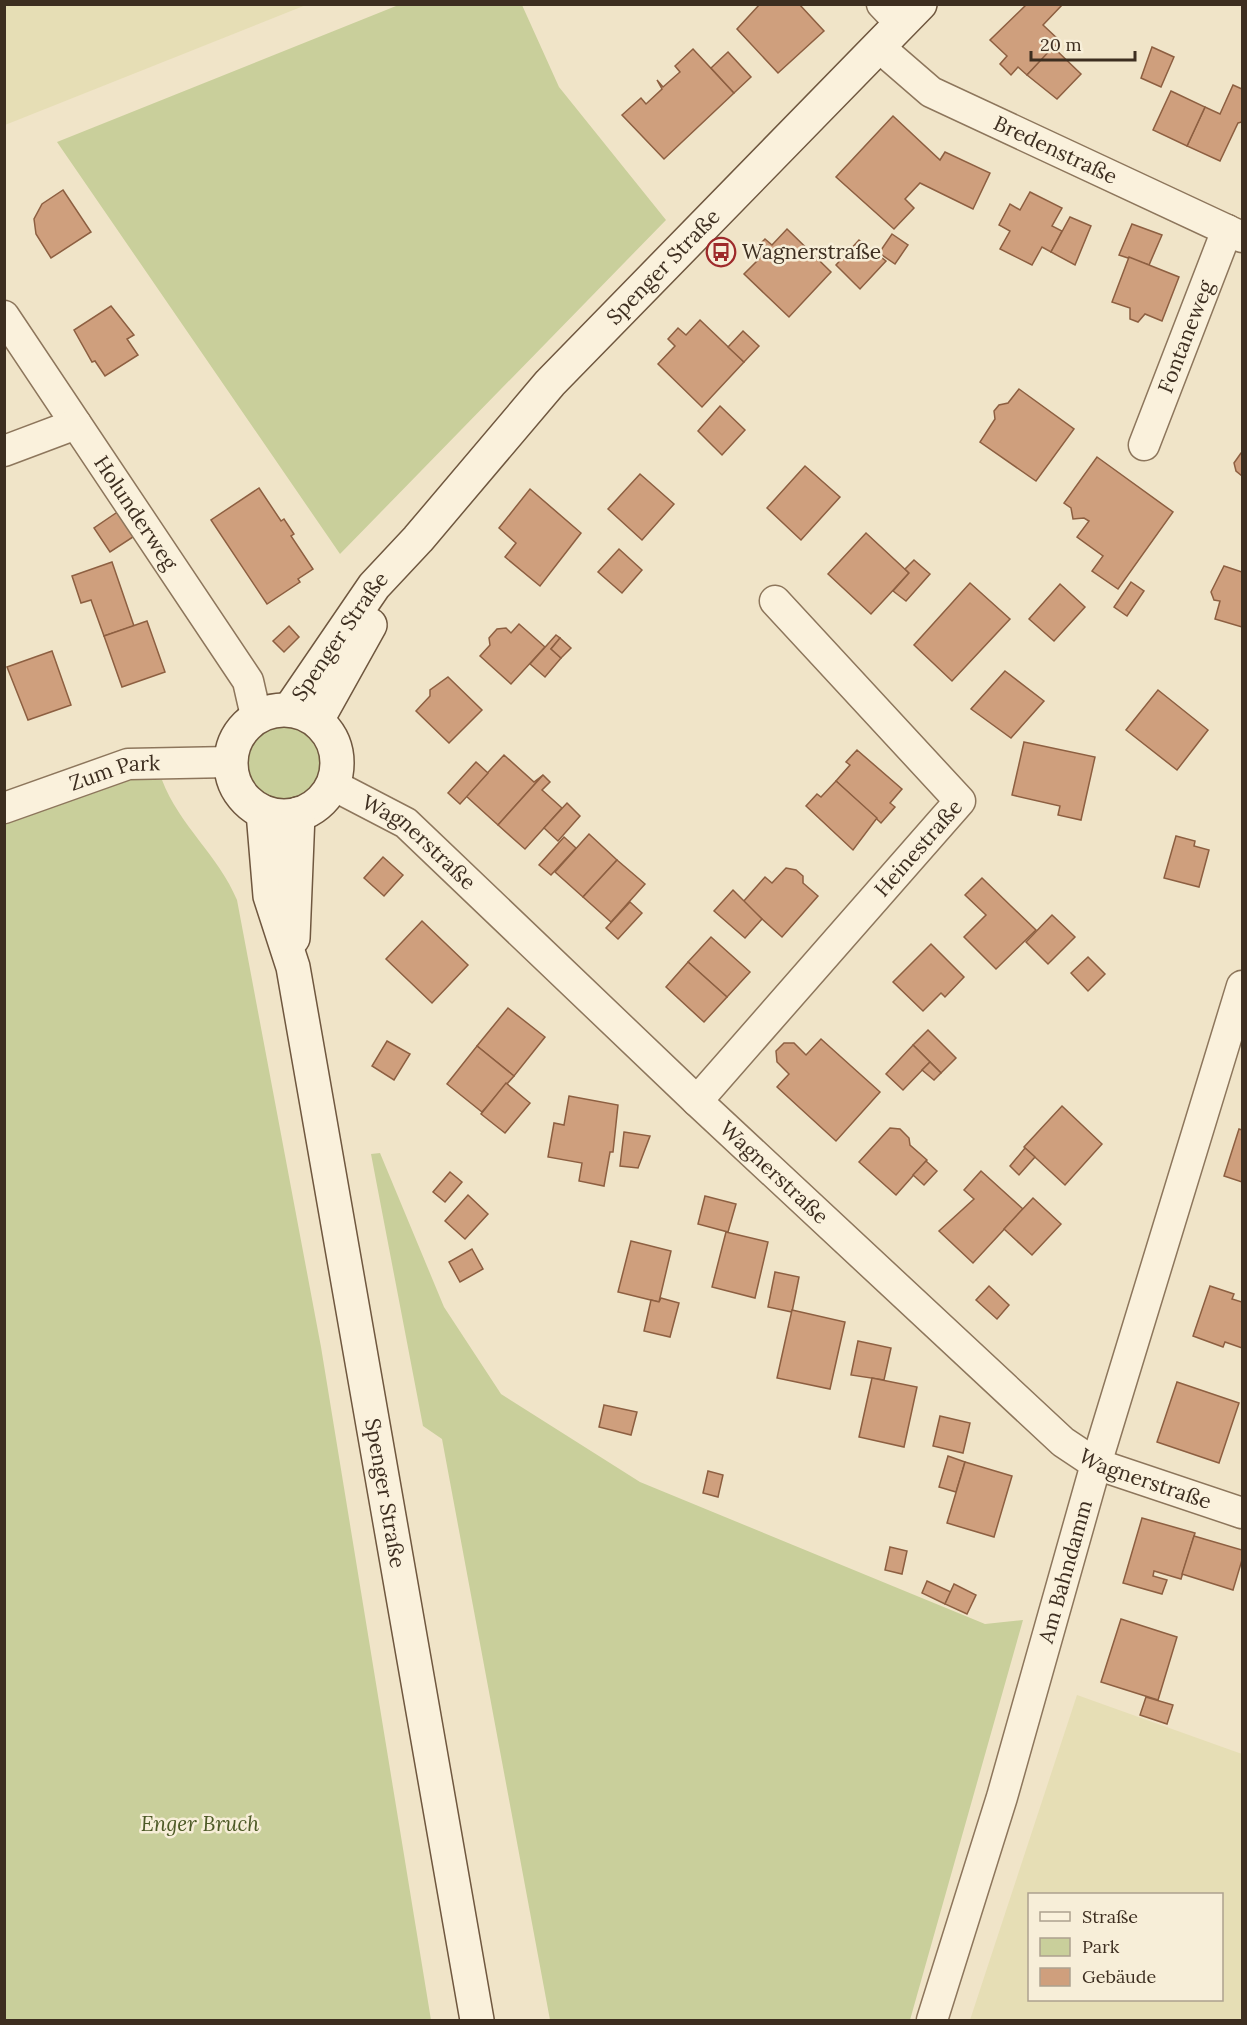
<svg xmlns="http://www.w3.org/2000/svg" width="1247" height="2025" viewBox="0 0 1247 2025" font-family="Lora,serif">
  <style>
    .farmland { fill: #e6deb5; fill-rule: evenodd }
    .green { fill: #c9cf9b }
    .building { fill: #cf9f7d; stroke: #8d5f41; stroke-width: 1.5 }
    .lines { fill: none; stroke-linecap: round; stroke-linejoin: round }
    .street-casing { stroke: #8d765c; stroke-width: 33 }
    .secondary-casing { stroke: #6f573f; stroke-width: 36 }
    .street { stroke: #faf1dc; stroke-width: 30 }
    .secondary { stroke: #faf1dc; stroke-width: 33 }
    .labels { text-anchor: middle; stroke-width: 5; stroke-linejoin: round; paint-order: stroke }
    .street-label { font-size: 21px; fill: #3d2e20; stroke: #f7eed8 }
    .poi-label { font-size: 21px; fill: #3d2e20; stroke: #f7eed8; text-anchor: start }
    .park-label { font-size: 21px; font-style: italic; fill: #4d5a26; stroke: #f7eed8 }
  </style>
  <rect width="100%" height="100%" fill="#f0e4c8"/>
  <g class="farmland">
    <path d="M5 4H306V5L5 125Z"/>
    <path d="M1077 1695 1242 1754V2020H970ZM1030 1894H1222V2000H1030Z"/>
  </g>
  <g class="green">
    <path d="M401 4 522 5 559 87 666 220 340 554 57 142Z"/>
    <circle cx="284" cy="762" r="40"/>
    <path d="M126 778 162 780C179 825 219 856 237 900L321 1347 431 2020H5V824Z"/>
    <path d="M380 1153 444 1307 501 1394 640 1482 985 1624 1023 1620 910 2020H550L442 1439 423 1426 371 1154Z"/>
  </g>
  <g class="building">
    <path d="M760 4H799L824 31 778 73 737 29Z"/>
    <path d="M1027 4H1063L1043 25 1060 41 1027 75 1018 67 1011 75 1000 64 1007 56 990 40Z"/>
    <path d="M1053 47 1081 74 1057 99 1027 75Z"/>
    <path d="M1152 47 1174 57 1161 87 1141 78Z"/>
    <path d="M693 49 734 93 664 159 622 115 641 98 646 104 662 89 657 80 663 87 680 72 675 66Z"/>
    <path d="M728 52 751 77 734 93 711 68Z"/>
    <path d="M1233 85 1242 89V122L1238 123 1220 161 1187 146 1205 107 1220 114Z"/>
    <path d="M1171 91 1205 107 1187 146 1153 130Z"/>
    <path d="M893 116 940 160 945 152 990 173 973 209 920 183 905 199 914 208 894 229 836 177Z"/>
    <path d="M63 190 91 232 51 258 36 234 34 219 42 204Z"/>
    <path d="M1030 192 1062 208 1052 226 1062 231 1051 252 1042 247 1032 265 1000 249 1010 231 999 225 1010 204 1020 210Z"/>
    <path d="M1070 217 1091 226 1075 265 1051 252Z"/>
    <path d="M1132 224 1162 235 1149 265 1119 255Z"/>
    <path d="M787 229 831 272 789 317 744 274 761 257 754 250 765 239 772 245Z"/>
    <path d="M892 234 908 245 895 264 879 253Z"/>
    <path d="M859 240 886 261 860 289 836 265Z"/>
    <path d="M1129 257 1179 277 1162 321 1145 314 1138 322 1130 319V308L1112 302Z"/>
    <path d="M111 306 134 335 127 339 138 355 105 376 95 361 92 362 74 330Z"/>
    <path d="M700 320 744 362 702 407 658 364 675 346 668 339 678 328 686 335Z"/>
    <path d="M743 331 759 346 744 362 728 347Z"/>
    <path d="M1019 389 1074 429 1036 481 980 442 995 419 994 411 999 405 1008 403Z"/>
    <path d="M720 406 745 430 722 455 698 431Z"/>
    <path d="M1241 453H1242V476L1236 471 1234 463Z"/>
    <path d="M1097 457 1173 512 1118 589 1092 571 1103 556 1077 537 1089 521 1084 518 1073 519 1071 508 1064 503Z"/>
    <path d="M805 466 840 497 801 540 767 508Z"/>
    <path d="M640 474 674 504 642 540 608 509Z"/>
    <path d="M259 488 281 521 284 519 294 534 291 536 313 569 298 579 300 582 267 604 211 520Z"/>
    <path d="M530 489 581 533 540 586 505 557 516 543 499 528Z"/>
    <path d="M119 511 136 535 110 552 94 528Z"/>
    <path d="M866 533 909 573 871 614 828 574Z"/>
    <path d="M619 549 642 570 622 593 598 572Z"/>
    <path d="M914 560 930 574 906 601 893 591 909 573 905 569Z"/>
    <path d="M112 562 134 626 104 636 91 600 81 603 72 576Z"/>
    <path d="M1224 566 1242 572V627L1215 619 1220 601 1214 600 1211 592Z"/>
    <path d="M1131 582 1144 591 1127 616 1114 607Z"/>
    <path d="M970 583 1010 619 952 681 914 645Z"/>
    <path d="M1060 584 1085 607 1054 641 1029 619Z"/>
    <path d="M147 621 165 672 122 687 104 636Z"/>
    <path d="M519 624 545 647 511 684 480 656 490 645 489 638 497 629 506 628 511 633Z"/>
    <path d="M289 626 299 637 284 652 273 641Z"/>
    <path d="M556 635 560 638 551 649 561 658 545 677 530 664Z"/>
    <path d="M560 638 571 648 561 658 551 649Z"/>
    <path d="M52 651 71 705 28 720 7 667Z"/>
    <path d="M1005 671 1044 701 1011 738 971 709Z"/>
    <path d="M448 677 482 710 449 743 416 711 430 696V690Z"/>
    <path d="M1158 690 1208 730 1177 770 1126 730Z"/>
    <path d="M1024 742 1095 757 1081 820 1058 815 1060 806 1012 795Z"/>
    <path d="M857 750 902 789 890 803 895 807 881 823 836 781 850 765 846 762Z"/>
    <path d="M504 755 534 782 543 775 498 825 466 796Z"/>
    <path d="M476 762 488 773 460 804 448 793Z"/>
    <path d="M543 775 550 782 542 790 562 808 525 849 498 825Z"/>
    <path d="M836 781 877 818 853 850 806 806 817 794 821 797Z"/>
    <path d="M567 803 580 816 558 841 544 828Z"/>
    <path d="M589 834 617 860 583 897 555 872Z"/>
    <path d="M1176 836 1195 841 1194 846 1209 850 1199 887 1164 878Z"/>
    <path d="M564 837 576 848 551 875 539 865Z"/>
    <path d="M383 857 403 875 384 896 364 878Z"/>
    <path d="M617 860 645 884 611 922 583 897Z"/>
    <path d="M786 868 796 870 803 876V883L818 896 782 937 743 902 765 877 772 883Z"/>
    <path d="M982 878 1036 930 996 969 964 937 986 915 965 895Z"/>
    <path d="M733 890 762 919 745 938 714 911Z"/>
    <path d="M630 902 642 913 618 939 606 928Z"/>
    <path d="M1052 915 1075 937 1048 964 1026 942Z"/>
    <path d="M422 921 468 965 432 1003 386 959Z"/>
    <path d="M711 937 750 972 727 997 688 962Z"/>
    <path d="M931 944 964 977 945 997 941 993 923 1011 893 982Z"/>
    <path d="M1088 957 1105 974 1088 991 1071 973Z"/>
    <path d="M688 962 727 997 704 1022 666 987Z"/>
    <path d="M508 1008 545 1037 514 1076 477 1046Z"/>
    <path d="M928 1030 956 1058 941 1073 913 1045Z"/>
    <path d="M821 1039 880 1092 836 1141 777 1087 789 1074 777 1062 776 1051 784 1043H794L806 1055Z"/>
    <path d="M387 1041 410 1054 394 1080 372 1066Z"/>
    <path d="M913 1045 930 1062 903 1090 886 1074Z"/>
    <path d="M477 1046 514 1076 482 1112 447 1084Z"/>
    <path d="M930 1062 941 1073 934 1080 922 1070Z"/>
    <path d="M506 1083 530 1103 505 1133 481 1114Z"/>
    <path d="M569 1096 618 1105 613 1152H610L604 1186 579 1181 582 1163 548 1157 554 1123 564 1125Z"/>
    <path d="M1062 1106 1102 1144 1065 1185 1024 1147Z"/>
    <path d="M890 1128 900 1129 909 1138 910 1145 927 1160 896 1195 859 1162Z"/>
    <path d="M1239 1129 1242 1130V1182L1224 1176Z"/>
    <path d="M624 1132 650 1136 638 1168 620 1166Z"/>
    <path d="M1025 1148 1035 1157 1019 1175 1010 1166Z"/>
    <path d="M926 1161 937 1171 924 1185 913 1175Z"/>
    <path d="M981 1171 1023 1209 973 1263 939 1231 974 1199 964 1190Z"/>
    <path d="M450 1172 462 1182 445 1202 433 1192Z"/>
    <path d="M468 1195 488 1214 465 1239 445 1221Z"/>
    <path d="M705 1196 736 1204 728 1232 698 1224Z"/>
    <path d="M1033 1198 1061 1224 1032 1255 1004 1229Z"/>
    <path d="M726 1232 768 1242 755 1298 712 1287Z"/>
    <path d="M631 1241 671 1251 659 1302 618 1292Z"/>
    <path d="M472 1249 483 1269 460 1282 449 1262Z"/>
    <path d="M775 1272 799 1277 792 1312 768 1307Z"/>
    <path d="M989 1286 1009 1305 997 1319 976 1300Z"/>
    <path d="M1210 1286 1234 1294 1232 1299 1242 1302V1348L1225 1342 1223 1347 1193 1336Z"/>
    <path d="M661 1298 679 1303 670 1337 644 1331 651 1300 659 1302Z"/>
    <path d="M792 1310 845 1322 830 1389 777 1378Z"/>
    <path d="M858 1341 891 1348 884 1380 851 1375Z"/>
    <path d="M872 1378 917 1387 904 1447 859 1437Z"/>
    <path d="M1177 1382 1239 1403 1219 1463 1157 1442Z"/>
    <path d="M604 1405 637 1412 631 1435 599 1427Z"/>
    <path d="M940 1416 970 1423 963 1453 933 1446Z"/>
    <path d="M948 1456 965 1462 956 1492 939 1487Z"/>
    <path d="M965 1462 1012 1476 994 1537 947 1523Z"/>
    <path d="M708 1471 723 1475 718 1497 703 1493Z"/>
    <path d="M1142 1518 1195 1533 1181 1579 1154 1571 1153 1576 1167 1580 1162 1594 1123 1583Z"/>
    <path d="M1194 1536 1242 1550V1560L1233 1590 1182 1574Z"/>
    <path d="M890 1547 907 1551 902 1574 885 1570Z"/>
    <path d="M927 1581 951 1592 945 1604 922 1593Z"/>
    <path d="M954 1584 976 1595 967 1614 945 1604Z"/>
    <path d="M1121 1619 1177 1637 1158 1700 1101 1682Z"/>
    <path d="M1146 1697 1173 1705 1167 1724 1140 1715Z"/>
  </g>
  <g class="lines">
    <g class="street-casing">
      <g id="street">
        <path d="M882 4 901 24"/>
        <path id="s1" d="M879 47 931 92 1242 237"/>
        <path id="s2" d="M4 316 248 681 256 716"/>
        <path id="s3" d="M1144 445 1227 230"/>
        <path d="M4 451 76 424"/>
        <path id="s4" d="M333 785 406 823 697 1101 1063 1442 1096 1464 1242 1513"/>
        <path id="s5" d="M4 808 128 764 230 762"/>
        <path id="s6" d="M697 1101 960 801 775 601"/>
        <path id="s7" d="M932 2020 1002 1797 1096 1464 1242 986"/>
      </g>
    </g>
    <g class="secondary-casing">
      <g id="secondary">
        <path id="s8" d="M290 709 374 586 418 539 550 383 920 4"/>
        <circle cx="284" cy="763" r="53"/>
        <path d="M317 720 370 625"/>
        <path id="s9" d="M263 812 270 896 293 967 477 2020"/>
        <path d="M293 938 298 814"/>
      </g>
    </g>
    <use href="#street" class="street"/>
    <use href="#secondary" class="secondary"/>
  </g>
  <defs>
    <g id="bus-ring" transform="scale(1.5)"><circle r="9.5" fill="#f7eed8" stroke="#9e2a2b" stroke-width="1.5"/><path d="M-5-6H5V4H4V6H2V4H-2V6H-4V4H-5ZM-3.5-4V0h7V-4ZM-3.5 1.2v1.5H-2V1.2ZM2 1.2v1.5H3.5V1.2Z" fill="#9e2a2b"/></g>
  </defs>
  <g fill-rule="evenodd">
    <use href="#bus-ring" x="721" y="252"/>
  </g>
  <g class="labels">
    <g class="street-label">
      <text dy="7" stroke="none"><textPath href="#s1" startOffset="206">Bredenstraße</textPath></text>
      <text dy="7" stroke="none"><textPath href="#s8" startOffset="580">Spenger Straße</textPath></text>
      <text dy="7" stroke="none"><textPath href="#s3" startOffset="116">Fontaneweg</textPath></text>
      <text dy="7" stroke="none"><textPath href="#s2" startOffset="237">Holunderweg</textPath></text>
      <text dy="7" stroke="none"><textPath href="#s8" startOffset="88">Spenger Straße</textPath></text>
      <text dy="7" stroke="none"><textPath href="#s5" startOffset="117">Zum Park</textPath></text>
      <text dy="7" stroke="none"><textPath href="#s4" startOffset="104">Wagnerstraße</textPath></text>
      <text dy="7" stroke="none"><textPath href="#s6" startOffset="336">Heinestraße</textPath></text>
      <text dy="7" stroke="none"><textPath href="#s4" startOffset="590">Wagnerstraße</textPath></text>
      <text dy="7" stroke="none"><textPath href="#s4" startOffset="1076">Wagnerstraße</textPath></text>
      <text dy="7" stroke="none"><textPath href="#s9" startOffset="693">Spenger Straße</textPath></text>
      <text dy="7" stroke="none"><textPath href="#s7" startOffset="468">Am Bahndamm</textPath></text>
    </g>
    <g class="poi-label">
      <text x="742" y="259">Wagnerstraße</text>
    </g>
    <g class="park-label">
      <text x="200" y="1831">Enger Bruch</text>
    </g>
  </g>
  <rect width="1247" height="2025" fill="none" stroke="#3d2e20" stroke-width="12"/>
  <rect x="1028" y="1893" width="195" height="108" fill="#f7eed8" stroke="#ada18e" stroke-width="1.5"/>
  <rect x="1040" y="1912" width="30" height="9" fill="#faf1dc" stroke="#ada18e" stroke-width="1.5"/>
  <text x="1082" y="1923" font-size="18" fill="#3d2e20">Straße</text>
  <rect x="1040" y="1938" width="30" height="18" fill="#c9cf9b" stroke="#ada18e" stroke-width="1.5"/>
  <text x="1082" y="1953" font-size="18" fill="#3d2e20">Park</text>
  <rect x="1040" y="1968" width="30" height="18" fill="#cf9f7d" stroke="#ada18e" stroke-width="1.5"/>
  <text x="1082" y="1983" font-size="18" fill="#3d2e20">Gebäude</text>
  <path d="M1031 51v9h104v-9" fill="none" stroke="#3d2e20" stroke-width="3"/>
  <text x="1040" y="51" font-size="18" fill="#3d2e20" stroke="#f7eed8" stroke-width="4.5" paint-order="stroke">20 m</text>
</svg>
